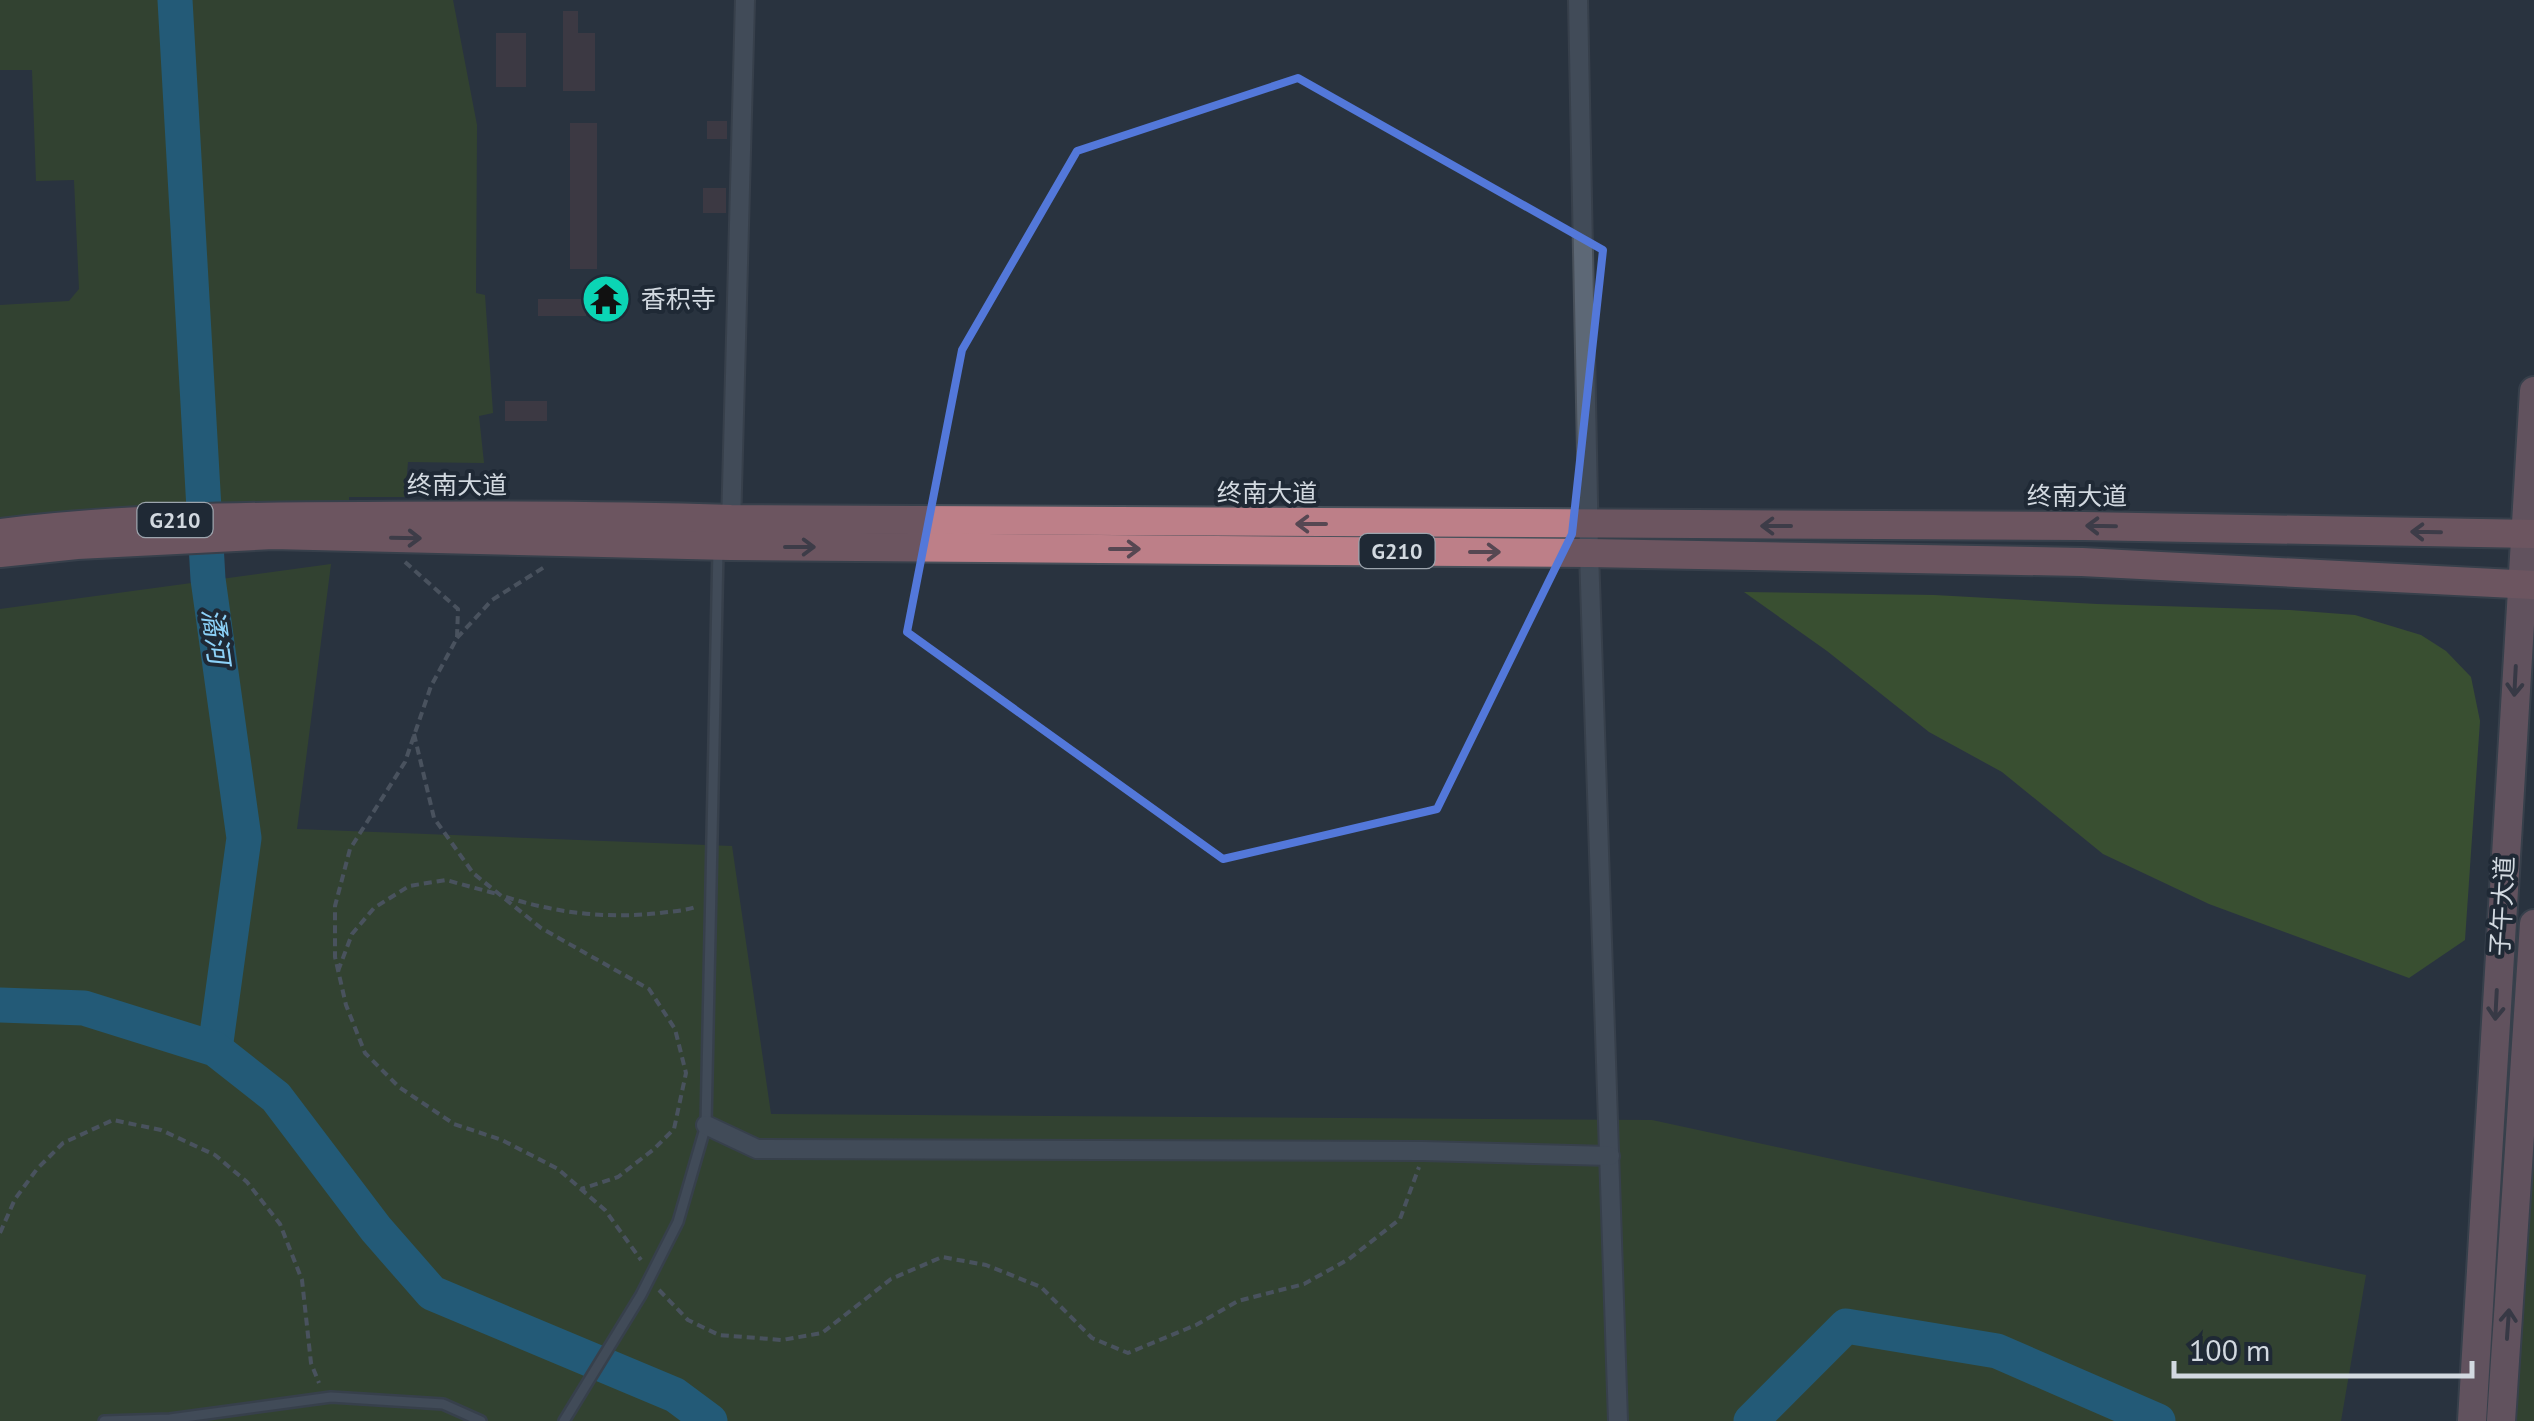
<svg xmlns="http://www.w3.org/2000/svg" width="2534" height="1421" viewBox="0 0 2534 1421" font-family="'PT Sans','Noto Sans SC',sans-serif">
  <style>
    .green { fill: #3c561f }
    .forest { fill: #4c7120 }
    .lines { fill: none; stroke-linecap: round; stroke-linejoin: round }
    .river { stroke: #1b8aba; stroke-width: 35 }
    .building { fill: #534248 }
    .service-casing { stroke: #48505a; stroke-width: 14 }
    .minor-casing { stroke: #48505a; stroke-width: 22 }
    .primary-casing { stroke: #48505a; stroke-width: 32 }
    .trunk-casing { stroke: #48505a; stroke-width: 32 }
    .path { stroke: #707983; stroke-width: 4; stroke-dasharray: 8 5; stroke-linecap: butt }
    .service { stroke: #5d6876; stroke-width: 9 }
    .minor { stroke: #5d6876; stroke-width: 18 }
    .primary { stroke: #a57984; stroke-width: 28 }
    .trunk { stroke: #bd7f88; stroke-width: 28 }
    .oneway { stroke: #564752 }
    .oneway2 { stroke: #47414d }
    .marked { fill: none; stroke: #5378da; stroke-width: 8; stroke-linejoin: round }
    .labels { text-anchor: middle; stroke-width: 8; stroke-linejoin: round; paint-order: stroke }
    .shield { fill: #1f2935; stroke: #9ca4ad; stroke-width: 2.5 }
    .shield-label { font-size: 22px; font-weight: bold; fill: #d2d9e0 }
    .poi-label { font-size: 25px; fill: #d2d9e0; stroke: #1f2935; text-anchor: start }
    .street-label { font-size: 25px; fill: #d2d9e0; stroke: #1f2935 }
    .water-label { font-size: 28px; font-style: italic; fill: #8dd2f9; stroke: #1f2935 }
  </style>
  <rect width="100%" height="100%" fill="#29333f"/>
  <g class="green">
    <path d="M0 0H453L477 125 476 293 485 295 493 413 479 416 484 463 408 462 405 497H349L350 536 0 538V305L69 301 79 289 74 180 36 181 32 70H0Z"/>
    <path d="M331 564 297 829 732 846 771 1114 1652 1120 2366 1275 2341 1421H0V609Z"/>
    <path d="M2534 938V1421H2505Z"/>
  </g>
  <path class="forest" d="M1744 592 1934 595 2097 604 2290 610 2355 615 2421 635 2446 651 2471 677 2480 721 2465 940 2409 978 2209 904 2103 854 2002 772 1929 732 1827 651Z"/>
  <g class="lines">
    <g class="river">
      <path d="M175 0 208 579 244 838 215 1049"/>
      <path d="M0 1005 84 1008 215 1049 276 1097 376 1229 432 1293 675 1395 710 1421"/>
      <path d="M1751 1421 1846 1326 1997 1351 2158 1421"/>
    </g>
  </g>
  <g class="building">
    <path d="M563 11H578V33H595V91H563Z"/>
    <rect x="496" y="33" width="30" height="54"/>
    <rect x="707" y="121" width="20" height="18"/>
    <rect x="570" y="123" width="27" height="146"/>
    <rect x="703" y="188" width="23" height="25"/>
    <rect x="538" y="299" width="48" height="17"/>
    <rect x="505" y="401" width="42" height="20"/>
  </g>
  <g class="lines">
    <g class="service-casing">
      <g id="service">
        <path d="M104 1421 170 1419 331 1397 443 1404 481 1421"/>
        <path d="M564 1421 641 1295 678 1222 706 1125 718 549"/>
      </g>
    </g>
    <g class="minor-casing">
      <g id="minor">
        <path d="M1578 0 1589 553 1618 1421"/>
        <path d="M731 526 745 0"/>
        <path d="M706 1125 757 1149 1423 1151 1610 1156"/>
      </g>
    </g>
    <g class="primary-casing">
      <g id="primary">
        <path d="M2472 1421 2534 391"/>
        <path d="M2501 1421 2534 924"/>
      </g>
    </g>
    <g class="trunk-casing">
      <g id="trunk">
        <path d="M0 533C121 518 243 516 365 516 487 515 609 515 731 519L2084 526 2534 534"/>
        <path d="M0 553 77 545 273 535 730 546 1589 553 2082 562 2534 585"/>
      </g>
    </g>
    <g class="path">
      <path d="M405 562 458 609 457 638 431 686 405 762 350 849 335 906V957L346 1005 365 1053 399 1087 454 1124 502 1140 558 1169 605 1210 641 1260"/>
      <path d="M457 638 492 600 546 566"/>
      <path d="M414 734 434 818 473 873 541 928 649 989 675 1029 686 1073 674 1129 654 1149 618 1177 581 1189"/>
      <path d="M506 897C557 913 606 919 660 913 673 911 686 911 698 906"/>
      <path d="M338 971 352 934 374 908 409 886 446 880 497 894"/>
      <path d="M0 1233 15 1199 37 1169 63 1143 113 1120 161 1130 215 1155 247 1182 280 1224 302 1280 311 1363 319 1383"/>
      <path d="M659 1290 688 1320 719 1335 782 1340 822 1333 891 1279 942 1257 986 1265 1041 1287 1092 1338 1128 1353 1196 1325 1238 1301 1304 1284 1349 1259 1400 1219 1419 1167"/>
    </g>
    <use href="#service" class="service"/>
    <use href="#minor" class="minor"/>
    <use href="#primary" class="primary"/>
    <use href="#trunk" class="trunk"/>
  </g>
  <defs><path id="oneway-shaft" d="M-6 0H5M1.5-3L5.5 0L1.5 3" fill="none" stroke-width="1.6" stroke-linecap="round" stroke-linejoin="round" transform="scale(2.5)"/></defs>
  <g class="oneway">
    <use href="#oneway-shaft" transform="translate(1311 524) rotate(-180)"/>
    <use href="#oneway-shaft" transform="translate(1776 526) rotate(180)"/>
    <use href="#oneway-shaft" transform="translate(2101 526) rotate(-179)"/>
    <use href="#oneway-shaft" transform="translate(2426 532) rotate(-179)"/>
    <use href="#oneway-shaft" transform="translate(406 538) rotate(1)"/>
    <use href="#oneway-shaft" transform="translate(800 547)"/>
    <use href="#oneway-shaft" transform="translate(1125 549)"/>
    <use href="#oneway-shaft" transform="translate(1485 552)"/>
  </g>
  <g class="oneway2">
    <use href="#oneway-shaft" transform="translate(2515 681) rotate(93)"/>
    <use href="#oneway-shaft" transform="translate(2496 1005) rotate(93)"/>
    <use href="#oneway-shaft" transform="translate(2508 1324) rotate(-86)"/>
  </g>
  <path d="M0 0H2534V1421H0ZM1298 78 1603 250 1572 534 1437 809 1223 859 907 632 962 350 1077 151Z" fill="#29333f" fill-opacity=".55" fill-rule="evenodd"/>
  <path class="marked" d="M1298 78 1603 250 1572 534 1437 809 1223 859 907 632 962 350 1077 151Z"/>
  <defs>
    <g id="temple-disc" transform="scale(2.5)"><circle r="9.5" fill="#0bd5b5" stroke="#1f2935"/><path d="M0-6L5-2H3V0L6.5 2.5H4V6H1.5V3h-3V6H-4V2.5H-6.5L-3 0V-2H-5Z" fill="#111"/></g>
  </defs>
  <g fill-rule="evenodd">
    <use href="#temple-disc" x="606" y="299"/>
  </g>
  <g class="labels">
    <g class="shield">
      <rect x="137.5" y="503" width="75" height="34" rx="8"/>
      <rect x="1359.5" y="534" width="75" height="34" rx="8"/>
    </g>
    <g class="shield-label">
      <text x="175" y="528">G210</text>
      <text x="1397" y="559">G210</text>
    </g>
    <g class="poi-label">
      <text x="641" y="308">香积寺</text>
    </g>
    <g class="street-label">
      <text x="457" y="494">终南大道</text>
      <text x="1267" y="502">终南大道</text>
      <text x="2077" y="505">终南大道</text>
      <text transform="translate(2502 906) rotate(-87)" y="9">子午大道</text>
    </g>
    <g class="water-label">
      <text transform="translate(216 636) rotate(82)" y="10">潏河</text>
    </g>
  </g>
  <path d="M2174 1361v15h298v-15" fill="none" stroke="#d2d9e0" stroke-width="5"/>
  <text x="2189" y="1361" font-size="30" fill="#d2d9e0" stroke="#1f2935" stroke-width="8" paint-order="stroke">100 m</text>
</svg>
